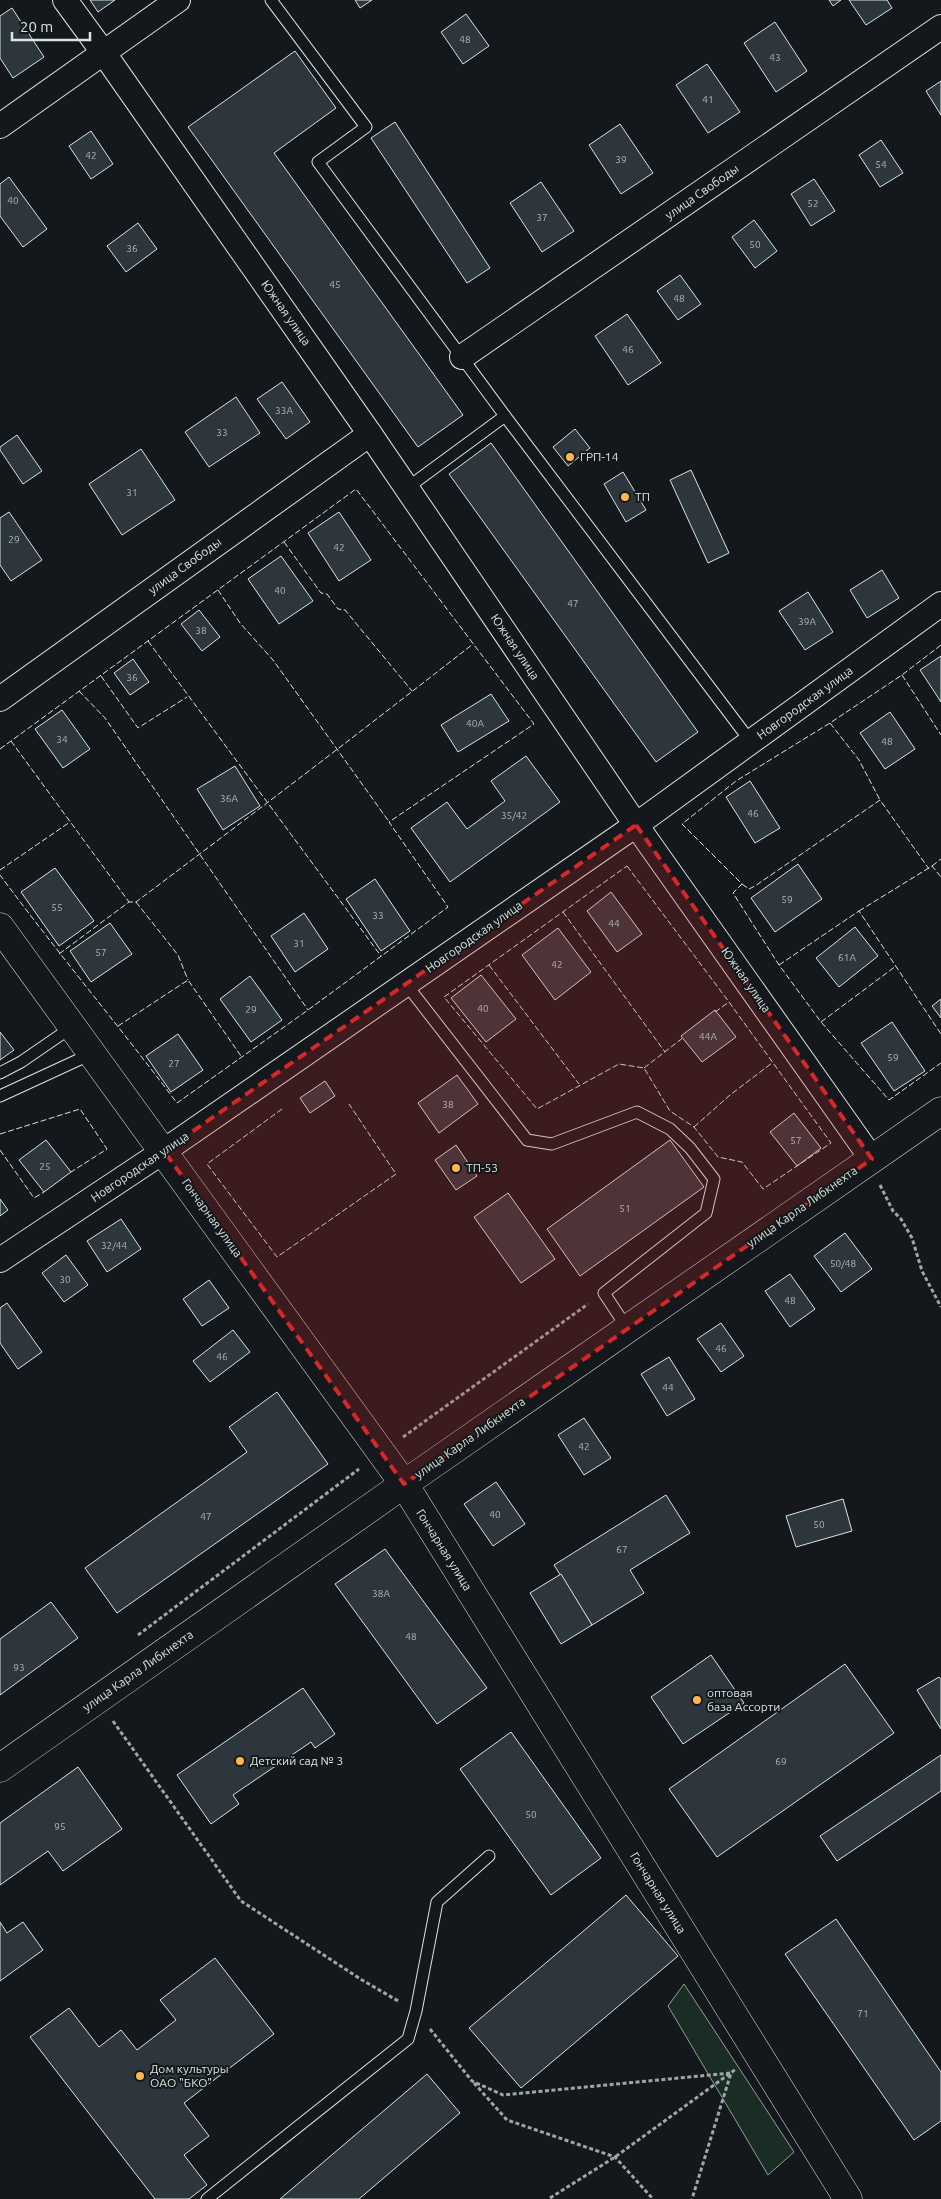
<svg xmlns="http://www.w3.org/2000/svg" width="941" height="2199" viewBox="0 0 941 2199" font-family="Ubuntu,sans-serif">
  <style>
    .green { fill: #1a2d24; stroke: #939e99 }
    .building { fill: #2c363c; stroke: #d8e6dc }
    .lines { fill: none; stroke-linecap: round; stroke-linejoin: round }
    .lane-casing { stroke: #d8e6dc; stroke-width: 13 }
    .street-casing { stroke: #d8e6dc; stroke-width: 26 }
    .secondary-casing { stroke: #d8e6dc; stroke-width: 29 }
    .primary-casing { stroke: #d8e6dc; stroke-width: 29 }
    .path { stroke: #9da8a2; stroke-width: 3; stroke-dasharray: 4 2.5; stroke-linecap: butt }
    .lane { stroke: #14181c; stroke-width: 11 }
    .street { stroke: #14181c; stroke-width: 24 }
    .secondary { stroke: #14181c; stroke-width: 28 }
    .primary { stroke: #14181c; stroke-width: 28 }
    .fence { stroke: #d8e6dc; stroke-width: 1; stroke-dasharray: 6 2.5; stroke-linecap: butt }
    .marked { fill: #d62828; fill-opacity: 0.2; stroke: #d62828; stroke-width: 4; stroke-dasharray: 10 6; stroke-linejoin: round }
    .poi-dot { fill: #ffb74d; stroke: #14181c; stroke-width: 2 }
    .labels { text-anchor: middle; stroke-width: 4; stroke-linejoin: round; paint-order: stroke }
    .number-label { font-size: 10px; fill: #adbab4 }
    .street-label { font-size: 12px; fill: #d8e6dc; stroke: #14181c }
    .poi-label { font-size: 12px; fill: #d8e6dc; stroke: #14181c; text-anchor: start }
  </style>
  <rect width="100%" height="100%" fill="#14181c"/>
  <path class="green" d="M684 1984 794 2152 768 2175 668 2006Z"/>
  <g class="building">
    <path d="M90 0H115L98 12Z"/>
    <path d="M355 0H372L360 8Z"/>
    <path d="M829 0H841L833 6Z"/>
    <path d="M849 0H887L892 8 866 25Z"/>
    <path d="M12 8 44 57 13 78 0 58V16Z"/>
    <path d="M466 14 489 46 463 64 441 32Z"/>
    <path d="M775 22 807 71 776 92 744 43Z"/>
    <path d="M295 51 336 108 274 153 463 415 418 447 188 127Z"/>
    <path d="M707 64 740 112 708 133 676 85Z"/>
    <path d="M941 81V115L926 91Z"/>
    <path d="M395 122 490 268 467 283 371 138Z"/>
    <path d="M620 124 653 173 621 194 589 145Z"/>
    <path d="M91 131 113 164 91 179 69 146Z"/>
    <path d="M881 140 903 173 880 187 859 155Z"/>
    <path d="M9 177 47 229 23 247 0 216V184Z"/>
    <path d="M814 179 835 211 811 226 791 194Z"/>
    <path d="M541 182 574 231 542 252 510 203Z"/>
    <path d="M754 220 777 251 755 268 732 237Z"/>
    <path d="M138 223 157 249 126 272 107 246Z"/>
    <path d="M680 275 701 304 678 320 657 291Z"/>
    <path d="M627 314 661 363 628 385 595 336Z"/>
    <path d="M282 382 310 422 286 439 257 399Z"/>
    <path d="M236 397 260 433 209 467 185 432Z"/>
    <path d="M575 429 590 448 568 466 553 447Z"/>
    <path d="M17 435 42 471 23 484 0 450V447Z"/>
    <path d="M491 443 698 732 656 762 449 474Z"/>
    <path d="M141 449 175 500 122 535 89 484Z"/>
    <path d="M691 470 729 553 708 563 670 480Z"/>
    <path d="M623 472 646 510 626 522 604 484Z"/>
    <path d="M9 512 42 560 11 581 0 565V518Z"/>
    <path d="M339 512 371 560 339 581 308 533Z"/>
    <path d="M281 556 313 601 279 624 248 579Z"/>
    <path d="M882 570 899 598 867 618 850 590Z"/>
    <path d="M808 592 833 632 805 650 779 611Z"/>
    <path d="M199 610 220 637 202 651 181 624Z"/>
    <path d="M941 656V702L920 670Z"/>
    <path d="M133 659 149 682 130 695 114 673Z"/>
    <path d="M491 694 509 721 458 752 441 725Z"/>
    <path d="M62 710 90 749 63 768 35 729Z"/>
    <path d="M890 712 915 749 885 769 860 733Z"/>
    <path d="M526 756 560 802 450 882 411 828 447 802 467 829 505 801 491 781Z"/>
    <path d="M235 766 260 806 223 830 197 789Z"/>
    <path d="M750 781 780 828 755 843 726 797Z"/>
    <path d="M798 864 822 899 775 932 751 898Z"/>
    <path d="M55 868 94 921 59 946 21 892Z"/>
    <path d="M375 879 410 931 381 951 346 899Z"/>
    <path d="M611 892 642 934 617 952 587 911Z"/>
    <path d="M304 913 328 949 295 972 271 936Z"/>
    <path d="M110 923 132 954 91 982 70 951Z"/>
    <path d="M855 927 878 956 839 987 816 958Z"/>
    <path d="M558 928 591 972 555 1000 522 955Z"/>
    <path d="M481 975 516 1019 486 1042 451 998Z"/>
    <path d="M250 976 282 1020 251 1042 220 999Z"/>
    <path d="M941 999V1018L932 1006Z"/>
    <path d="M715 1010 736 1037 702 1062 681 1036Z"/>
    <path d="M892 1022 925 1071 894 1091 861 1043Z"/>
    <path d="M0 1032 14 1050 0 1060Z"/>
    <path d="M178 1034 203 1070 171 1092 146 1056Z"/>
    <path d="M457 1075 478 1104 439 1133 418 1103Z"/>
    <path d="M325 1081 335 1096 310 1113 300 1098Z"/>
    <path d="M794 1113 821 1148 797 1166 770 1132Z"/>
    <path d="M46 1140 71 1172 44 1192 19 1160Z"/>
    <path d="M670 1140 704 1187 580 1276 547 1229Z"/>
    <path d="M456 1145 477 1176 456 1190 435 1160Z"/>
    <path d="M508 1193 555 1259 521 1283 474 1217Z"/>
    <path d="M0 1199 8 1210 0 1216Z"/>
    <path d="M121 1219 141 1249 107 1272 87 1241Z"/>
    <path d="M845 1233 872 1269 841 1292 814 1256Z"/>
    <path d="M66 1255 88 1285 64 1302 42 1273Z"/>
    <path d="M790 1274 815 1309 790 1327 765 1291Z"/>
    <path d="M209 1280 229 1308 202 1326 183 1299Z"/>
    <path d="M7 1303 42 1352 18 1369 0 1343V1308Z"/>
    <path d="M721 1323 744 1356 721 1372 697 1339Z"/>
    <path d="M233 1330 250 1352 210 1382 193 1361Z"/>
    <path d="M669 1357 695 1399 667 1416 641 1374Z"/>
    <path d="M277 1392 328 1464 117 1613 85 1568 247 1452 229 1427Z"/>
    <path d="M584 1418 611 1458 584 1475 558 1435Z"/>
    <path d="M496 1482 525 1524 493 1546 464 1504Z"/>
    <path d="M666 1495 690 1533 630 1570 644 1593 592 1625 554 1565Z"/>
    <path d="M843 1499 852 1531 796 1547 786 1516Z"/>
    <path d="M385 1549 487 1688 437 1724 335 1584Z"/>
    <path d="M561 1574 592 1625 561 1644 530 1593Z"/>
    <path d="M51 1602 78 1638 0 1695V1639Z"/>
    <path d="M711 1655 744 1703 683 1744 651 1697Z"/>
    <path d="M845 1664 894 1733 717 1857 669 1789Z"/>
    <path d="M939 1677 941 1679V1729L917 1690Z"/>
    <path d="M303 1688 335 1734 315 1748 311 1742 233 1795 239 1804 211 1824 177 1775Z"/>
    <path d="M511 1732 601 1858 551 1895 460 1769Z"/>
    <path d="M941 1755V1791L837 1861 820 1836Z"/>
    <path d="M78 1767 122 1829 63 1871 48 1851 0 1885V1823Z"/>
    <path d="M626 1895 678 1956 521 2088 469 2028Z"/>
    <path d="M836 1919 941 2072V2121L914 2140 785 1954Z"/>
    <path d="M0 1922 7 1933 23 1922 43 1950 0 1981Z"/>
    <path d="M215 1958 274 2034 184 2103 209 2136 184 2155 207 2185 189 2199H155L30 2037 69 2008 99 2047 121 2030 137 2050 176 2020 160 2000Z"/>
    <path d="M427 2074 460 2113 359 2199H280Z"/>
  </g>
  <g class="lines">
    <g class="lane-casing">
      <g id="lane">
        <path d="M271 0 366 127 318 162 505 416 407 488"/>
        <path d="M505 416 751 742"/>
        <path d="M406 984 527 1140 552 1144 637 1112 670 1129 690 1148 714 1179 706 1213 604 1293 627 1328"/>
        <path d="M0 1073 21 1062 72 1027"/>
        <path d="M0 1096 91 1054"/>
        <path d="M207 2199 408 2039 416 2011 437 1902 489 1856"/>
      </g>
    </g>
    <g class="street-casing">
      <g id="street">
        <path d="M65 0 103 52 370 434 636 825 872 1159"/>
        <path d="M0 126 178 0"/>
        <path d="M462 357 941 27"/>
        <path d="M0 699 370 434"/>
        <path d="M0 1260 164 1151 636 825 941 604"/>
      </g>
    </g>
    <g class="secondary-casing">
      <path id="secondary" d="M0 927 404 1484 848 2199"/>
    </g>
    <g class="primary-casing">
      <path id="primary" d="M0 1768 404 1484 941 1111"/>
    </g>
    <g class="path">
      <path d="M880 1185 893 1211 901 1219 912 1238 922 1271 941 1307"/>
      <path d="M403 1437 588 1304"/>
      <path d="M138 1635 359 1469"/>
      <path d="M113 1721 241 1901 362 1980 400 2002"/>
      <path d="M430 2029 472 2081 503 2095 731 2073 692 2199"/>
      <path d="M474 2083 507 2120 615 2157 653 2199"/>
      <path d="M550 2198 615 2157 736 2069"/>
    </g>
    <use href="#lane" class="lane"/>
    <use href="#street" class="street"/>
    <use href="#secondary" class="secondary"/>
    <use href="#primary" class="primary"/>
    <g class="fence">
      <path d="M284 542 321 593 327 594 338 609 345 610 412 691"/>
      <path d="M218 590 240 623 273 660 390 823"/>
      <path d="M148 641 381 956"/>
      <path d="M941 645 902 675 830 723 736 781 682 824 742 884 733 893 779 965 821 1022 889 1100 941 1063"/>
      <path d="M902 675 941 735"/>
      <path d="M101 676 138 728 187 697"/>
      <path d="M79 691 105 718 308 1010"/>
      <path d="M830 723 859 760 880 800"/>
      <path d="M11 741 129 902"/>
      <path d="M0 749 356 489 534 724 389 822 448 907 308 1010 177 1103C119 1026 57 952 0 875"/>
      <path d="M627 866 729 1002 831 1143 763 1189 742 1162 718 1157 694 1127 670 1111 644 1068 619 1064 537 1109 444 997Z"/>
      <path d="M932 866 941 859"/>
      <path d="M0 870 70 822"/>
      <path d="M742 884 749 889 755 886 880 800 929 869"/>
      <path d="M136 902 178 955 188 980"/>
      <path d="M859 911 932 866 941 877"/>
      <path d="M563 912 665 1052"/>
      <path d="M59 954 129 902H136C249 817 362 731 473 644"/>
      <path d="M489 965 579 1084"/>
      <path d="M779 965 859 911 941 1034"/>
      <path d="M715 1012 729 1002"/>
      <path d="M821 1022 896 966"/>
      <path d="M118 1026 188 980 241 1056"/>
      <path d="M644 1068 684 1037"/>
      <path d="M282 1109 207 1164 277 1257 396 1174 349 1104"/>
      <path d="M694 1127 730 1095 772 1063"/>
      <path d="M0 1134 80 1109 107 1149 71 1172"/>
      <path d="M0 1150 34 1198 44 1192"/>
    </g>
  </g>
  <path class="marked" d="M636 825 872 1159 404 1484 164 1151Z"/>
  <g class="poi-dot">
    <circle cx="570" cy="457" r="5"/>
    <circle cx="625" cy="497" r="5"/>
    <circle cx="456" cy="1168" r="5"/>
    <circle cx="697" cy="1700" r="5"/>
    <circle cx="240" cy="1761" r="5"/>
    <circle cx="140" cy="2076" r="5"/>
  </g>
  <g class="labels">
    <g class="number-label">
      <text x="465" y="43">48</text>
      <text x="775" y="61">43</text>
      <text x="708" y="103">41</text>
      <text x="91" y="159">42</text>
      <text x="621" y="163">39</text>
      <text x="881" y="168">54</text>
      <text x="13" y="204">40</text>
      <text x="813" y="207">52</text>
      <text x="542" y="221">37</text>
      <text x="755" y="248">50</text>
      <text x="132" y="252">36</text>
      <text x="335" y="288">45</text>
      <text x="679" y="302">48</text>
      <text x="628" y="353">46</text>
      <text x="284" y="414">33А</text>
      <text x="222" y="436">33</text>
      <text x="132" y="496">31</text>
      <text x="14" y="543">29</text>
      <text x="339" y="551">42</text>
      <text x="280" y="594">40</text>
      <text x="573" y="607">47</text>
      <text x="807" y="625">39А</text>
      <text x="201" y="634">38</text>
      <text x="132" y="681">36</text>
      <text x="475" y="727">40А</text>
      <text x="62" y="743">34</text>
      <text x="887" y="745">48</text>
      <text x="229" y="802">36А</text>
      <text x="753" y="817">46</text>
      <text x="514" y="819">35/42</text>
      <text x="787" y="903">59</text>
      <text x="57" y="911">55</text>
      <text x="378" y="919">33</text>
      <text x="614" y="927">44</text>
      <text x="299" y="947">31</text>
      <text x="101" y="956">57</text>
      <text x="847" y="961">61А</text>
      <text x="557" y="968">42</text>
      <text x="483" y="1012">40</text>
      <text x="251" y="1013">29</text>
      <text x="708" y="1040">44А</text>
      <text x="893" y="1061">59</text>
      <text x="174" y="1067">27</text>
      <text x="448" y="1108">38</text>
      <text x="796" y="1144">57</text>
      <text x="45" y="1170">25</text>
      <text x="625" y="1212">51</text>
      <text x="114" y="1249">32/44</text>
      <text x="843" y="1267">50/48</text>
      <text x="65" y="1283">30</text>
      <text x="790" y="1304">48</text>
      <text x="721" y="1352">46</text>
      <text x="222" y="1360">46</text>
      <text x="668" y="1391">44</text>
      <text x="584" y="1450">42</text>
      <text x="495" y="1518">40</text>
      <text x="206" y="1520">47</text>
      <text x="819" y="1528">50</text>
      <text x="622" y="1553">67</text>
      <text x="381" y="1597">38А</text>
      <text x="411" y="1640">48</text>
      <text x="19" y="1671">93</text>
      <text x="781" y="1765">69</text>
      <text x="531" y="1818">50</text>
      <text x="60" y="1830">95</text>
      <text x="863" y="2017">71</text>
    </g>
    <g class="street-label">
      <text transform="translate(702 192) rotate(-35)" y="4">улица Свободы</text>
      <text transform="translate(286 313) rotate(55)" y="4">Южная улица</text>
      <text transform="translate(185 566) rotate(-36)" y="4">улица Свободы</text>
      <text transform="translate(515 647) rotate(56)" y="4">Южная улица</text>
      <text transform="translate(805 703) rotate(-36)" y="4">Новгородская улица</text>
      <text transform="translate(474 937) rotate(-35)" y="4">Новгородская улица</text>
      <text transform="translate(746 980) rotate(55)" y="4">Южная улица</text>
      <text transform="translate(140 1167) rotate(-34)" y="4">Новгородская улица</text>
      <text transform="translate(802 1207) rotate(-35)" y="4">улица Карла Либкнехта</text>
      <text transform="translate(212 1218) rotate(54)" y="4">Гончарная улица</text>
      <text transform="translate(470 1438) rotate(-35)" y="4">улица Карла Либкнехта</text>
      <text transform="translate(444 1550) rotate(58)" y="4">Гончарная улица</text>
      <text transform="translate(138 1671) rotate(-35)" y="4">улица Карла Либкнехта</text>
      <text transform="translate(658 1893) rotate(58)" y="4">Гончарная улица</text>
    </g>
    <g class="poi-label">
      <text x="580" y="461">ГРП-14</text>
      <text x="635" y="501">ТП</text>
      <text x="466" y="1172">ТП-53</text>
      <text x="707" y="1697">оптовая<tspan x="707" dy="14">база Ассорти</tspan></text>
      <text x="250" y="1765">Детский сад № 3</text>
      <text x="150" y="2073">Дом культуры<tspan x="150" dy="14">ОАО "БКО"</tspan></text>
    </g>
  </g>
  <path d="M12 32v8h78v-8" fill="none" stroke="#d8e6dc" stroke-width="2.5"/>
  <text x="20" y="32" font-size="15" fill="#d8e6dc" stroke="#14181c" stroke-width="4" paint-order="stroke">20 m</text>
</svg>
